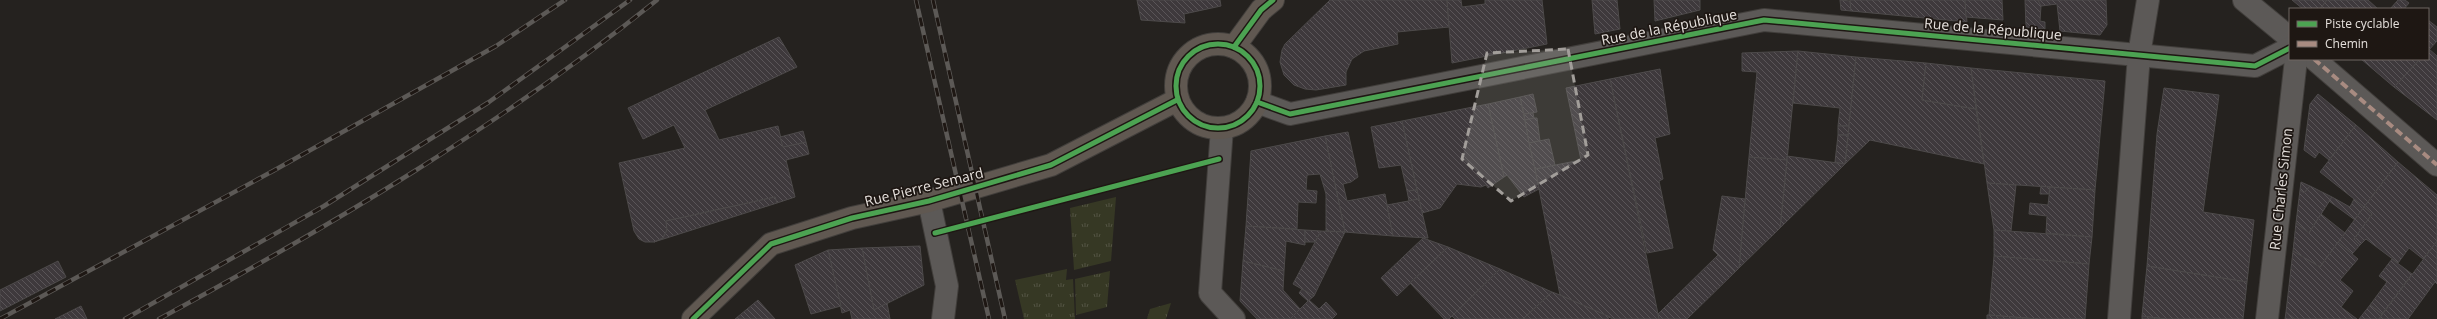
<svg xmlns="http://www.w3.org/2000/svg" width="2437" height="319" viewBox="0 0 2437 319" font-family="'Open Sans',sans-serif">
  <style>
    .grass { fill: url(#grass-tufts) }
    .building { fill: url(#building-back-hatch); stroke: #4d4a4a }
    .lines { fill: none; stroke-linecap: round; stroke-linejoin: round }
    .minor-casing { stroke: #413e3b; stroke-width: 24 }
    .major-casing { stroke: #413e3b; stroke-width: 24 }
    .minor { stroke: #5c5957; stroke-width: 22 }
    .major { stroke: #605851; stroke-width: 22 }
    .rail-casing { stroke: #5c5956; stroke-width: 4.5 }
    .rail { stroke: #1e1713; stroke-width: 3; stroke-dasharray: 9; stroke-linecap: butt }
    .quiet { stroke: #a88b81; stroke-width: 4; stroke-dasharray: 8 4; stroke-linecap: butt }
    .cycleway-casing { stroke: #1e1713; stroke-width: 8 }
    .cycleway { stroke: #4ca352; stroke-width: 5 }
    .marked { fill: #a29e9a; fill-opacity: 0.2; stroke: #a29e9a; stroke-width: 3; stroke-dasharray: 8 5; stroke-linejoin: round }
    .labels { text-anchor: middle; stroke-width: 3.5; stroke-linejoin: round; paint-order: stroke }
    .street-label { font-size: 14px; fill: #e5e0dc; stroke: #1e1713 }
  </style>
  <defs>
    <pattern id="grass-tufts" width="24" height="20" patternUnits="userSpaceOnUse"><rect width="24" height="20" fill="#363824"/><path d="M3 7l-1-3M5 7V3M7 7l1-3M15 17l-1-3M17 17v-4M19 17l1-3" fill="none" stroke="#535443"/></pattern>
    <pattern id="building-back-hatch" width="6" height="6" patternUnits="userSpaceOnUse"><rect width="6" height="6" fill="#3e393c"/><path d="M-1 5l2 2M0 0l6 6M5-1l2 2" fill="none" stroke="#5a5558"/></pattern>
  </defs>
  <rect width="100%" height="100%" fill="#25221f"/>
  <g class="grass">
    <path d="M1116 197 1111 261 1074 270 1070 208Z"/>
    <path d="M1067 269 1066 280 1073 279 1075 319H1024L1015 280Z"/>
    <path d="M1110 271 1107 307 1076 315 1075 279Z"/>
    <path d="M1171 303 1166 319H1147L1150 309Z"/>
  </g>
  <g class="building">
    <path d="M1137 0H1220L1221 6 1184 14 1185 23 1141 20Z"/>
    <path d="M1330 0H1447L1449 27 1397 32 1398 44 1364 51 1352 59 1346 72V85L1316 90 1305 89 1294 85 1284 75 1280 62 1282 50 1285 44Z"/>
    <path d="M1447 0H1461L1462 7 1485 4V0H1542L1547 44 1452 63Z"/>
    <path d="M1592 0H1617L1620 29 1595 34Z"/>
    <path d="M1654 0H1700V10L1655 21Z"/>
    <path d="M1840 0 1850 1 1851 11 1841 10Z"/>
    <path d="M1965 0 1967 22 1851 11 1850 0Z"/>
    <path d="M1965 0H2002L2003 20 1966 17Z"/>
    <path d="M2025 0H2038L2041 6 2040 21 2045 22V29L2026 27Z"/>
    <path d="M2038 0H2106L2107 25 2100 35 2060 31 2057 4 2041 6Z"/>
    <path d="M2292 0H2327L2320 9H2303Z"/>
    <path d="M2327 0H2368L2378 9H2320Z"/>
    <path d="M2398 0H2405L2409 3 2404 9H2390Z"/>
    <path d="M2428 20 2437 27V41L2428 51Z"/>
    <path d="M779 37 797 67 705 110 719 140 778 126 783 147 806 142 809 154 786 160 795 197 777 203 775 197 666 221 667 230 663 238 654 242H645L639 239 634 231 619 163 685 148 674 125 643 139 628 108Z"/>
    <path d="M2429 49 2437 56V120L2394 87 2420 59H2428Z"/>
    <path d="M1798 51 1787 160 1749 157 1757 72 1742 71V53Z"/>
    <path d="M1798 51 1856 57 1849 126H1838L1840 108 1793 103Z"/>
    <path d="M1856 57 1926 63 1922 100 1976 109 1984 164 1870 140 1845 164Z"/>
    <path d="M2361 59H2420L2394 87Z"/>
    <path d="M1926 63 1971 68 1976 109 1922 100Z"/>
    <path d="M1971 68 2105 81 2095 190 1987 183Z"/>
    <path d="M1660 69 1670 134 1655 138 1663 179 1659 181 1673 248 1647 253 1610 79Z"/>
    <path d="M1610 79 1638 215 1659 319H1613L1560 295 1535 169 1581 160 1566 88Z"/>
    <path d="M2164 88 2219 95 2203 212 2254 220 2247 282 2147 266 2157 134Z"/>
    <path d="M1533 94 1537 112 1524 114 1520 97Z"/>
    <path d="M2318 94 2356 125 2329 160 2319 152 2315 158 2304 150 2310 104Z"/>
    <path d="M1520 97 1539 189 1524 197 1507 175 1504 177 1488 104Z"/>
    <path d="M1488 104 1504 177 1488 188 1486 185 1481 187 1457 184 1440 208 1422 213 1402 121Z"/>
    <path d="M1533 113 1534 118 1525 120 1524 114Z"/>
    <path d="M1534 118H1537L1540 141 1529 143 1525 120Z"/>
    <path d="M1402 121 1417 190 1407 191 1401 165 1379 168 1371 127Z"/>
    <path d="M2356 125 2398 162 2364 207 2320 172Z"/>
    <path d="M1838 126H1849L1848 135H1838Z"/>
    <path d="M803 131 806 142 783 147 780 137Z"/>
    <path d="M1348 132 1358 177 1351 182 1343 184 1347 201 1385 194 1393 236 1345 232 1325 136Z"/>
    <path d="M1838 135H1848L1845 164 1835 162Z"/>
    <path d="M1325 136 1345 232 1326 231V194L1320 174 1307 175 1306 190 1317 191 1316 203 1298 202 1297 229 1246 226 1251 151Z"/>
    <path d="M1549 139 1555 165 1535 169 1529 143Z"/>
    <path d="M1787 156 1845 164 1780 228 1787 160Z"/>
    <path d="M1749 157 1787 160 1780 228 1739 268Z"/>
    <path d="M2398 162 2437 195V241L2423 259 2409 248 2398 263 2366 239 2360 245 2354 239 2372 214 2364 207Z"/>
    <path d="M2301 182 2310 186 2304 193 2300 190Z"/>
    <path d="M1987 183 2016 185 2011 231 1994 230Z"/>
    <path d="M2041 186 2050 187 2049 194H2040Z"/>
    <path d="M2310 186 2332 197 2309 233 2296 223 2300 190 2304 193Z"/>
    <path d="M2050 187 2095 190 2092 237 2046 233 2047 216 2029 214 2030 203 2048 205Z"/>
    <path d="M1417 190 1419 199 1409 201 1407 191Z"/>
    <path d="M1722 196 1745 199 1739 268 1735 272 1713 250Z"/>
    <path d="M775 197 777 203 654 242 663 238 667 230 666 221Z"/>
    <path d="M2332 197 2350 207 2354 199 2364 207 2355 220 2329 201Z"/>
    <path d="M1419 199 1428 238 1393 236 1387 205Z"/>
    <path d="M2364 207 2372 214 2354 239 2360 245 2352 254 2338 242Z"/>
    <path d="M2321 214 2345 233 2320 267 2293 251 2296 223 2309 233Z"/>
    <path d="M1246 226 1305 230V245L1286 241 1284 271 1243 261Z"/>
    <path d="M1305 230 1321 231 1315 242H1305Z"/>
    <path d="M1994 230 2092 237 2089 264 1994 256Z"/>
    <path d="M1321 231 1345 232 1314 296 1293 284Z"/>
    <path d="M1423 238 1448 247 1397 296 1381 278Z"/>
    <path d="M2437 241V284L2435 282 2408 319H2379Z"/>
    <path d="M2338 242 2358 259 2340 280 2353 291 2341 307 2357 319H2295L2286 312 2293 251 2320 267Z"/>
    <path d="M920 246 924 285 874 310 862 248Z"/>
    <path d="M1448 247 1500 269 1449 319H1444L1410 283Z"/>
    <path d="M862 248 874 310 887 303 890 319H852L850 310 842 313 828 250Z"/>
    <path d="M828 250 841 306 811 314 795 265Z"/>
    <path d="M1718 255 1735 272 1687 319H1659L1658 314Z"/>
    <path d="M1994 256 2089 264 2085 319H2038L1989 315Z"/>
    <path d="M2392 259 2412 274 2382 314 2370 305 2387 282 2379 276Z"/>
    <path d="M58 261 66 277 0 311V290Z"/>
    <path d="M1243 261 1284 271 1283 290 1300 309 1290 319H1257L1240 301Z"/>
    <path d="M2147 266 2247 282 2243 319H2165L2142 316Z"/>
    <path d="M1500 269 1552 292 1523 319H1455L1452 316Z"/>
    <path d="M1302 289 1314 296 1308 301 1299 293Z"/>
    <path d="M1552 292 1560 295 1610 317 1608 319H1523Z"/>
    <path d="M758 300 775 319H735Z"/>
    <path d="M1309 300 1319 309 1326 302 1337 314 1332 319H1290Z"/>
    <path d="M2370 305 2382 314 2379 319H2359Z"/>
    <path d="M81 306 87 319H55Z"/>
    <path d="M2286 312 2295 319H2285Z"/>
    <path d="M1987 315H1989L2038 319H1987Z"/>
    <path d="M2142 316 2165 319H2142Z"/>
  </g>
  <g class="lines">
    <g class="minor-casing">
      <g id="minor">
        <path d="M2244 0 2290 38"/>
        <path d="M2314 59 2437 165"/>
        <path d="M1257 102 1290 114 1764 20 2255 66 2290 48"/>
        <path d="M1222 128 1210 293 1234 319"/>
        <path d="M929 201 947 286 943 319"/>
        <path d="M2119 319 2139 55 2148 0"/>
        <path d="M2267 319 2296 59"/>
      </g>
    </g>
    <g class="major-casing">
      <g id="major">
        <circle cx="1218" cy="86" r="42"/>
        <path d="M1234 47 1261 10 1273 0"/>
        <path d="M693 319 771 244 852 218 929 201 1051 165 1177 100"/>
      </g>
    </g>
    <use href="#minor" class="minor"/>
    <use href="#major" class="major"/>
    <g class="rail-casing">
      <g id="rail">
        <path d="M916 0 989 319"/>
        <path d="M933 0 1005 319"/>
        <path d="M0 319 273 171 496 46 565 0"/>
        <path d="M125 319 324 206 489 102 630 0"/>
        <path d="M159 319C331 226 504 123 657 0"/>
      </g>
    </g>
    <use href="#rail" class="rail"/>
    <path class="quiet" d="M2314 59 2437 165"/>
    <g class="cycleway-casing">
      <g id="cycleway">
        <circle cx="1218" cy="86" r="42"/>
        <path d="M1234 47 1261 10 1273 0"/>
        <path d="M1257 102 1290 114 1764 20 2255 66 2290 48"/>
        <path d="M935 233 1219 159"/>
        <path d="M693 319 771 244 852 218 929 201 1051 165 1177 100"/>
      </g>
    </g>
    <use href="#cycleway" class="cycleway"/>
  </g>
  <path class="marked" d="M1568 49 1588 155 1511 201 1462 159 1487 53Z"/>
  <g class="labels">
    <g class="street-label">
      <text transform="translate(1669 27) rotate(-11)" y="5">Rue de la République</text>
      <text transform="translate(1993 29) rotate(5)" y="5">Rue de la République</text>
      <text transform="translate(924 187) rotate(-14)" y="5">Rue Pierre Semard</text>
      <text transform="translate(2281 189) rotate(-84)" y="5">Rue Charles Simon</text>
    </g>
  </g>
  <rect x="2289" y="8" width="140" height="52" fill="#1e1713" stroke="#6e6763"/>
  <rect x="2297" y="21" width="20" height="6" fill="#4ca352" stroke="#6e6763"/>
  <text x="2325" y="28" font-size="12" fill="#e5e0dc">Piste cyclable</text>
  <rect x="2297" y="41" width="20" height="6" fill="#a88b81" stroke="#6e6763"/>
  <text x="2325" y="48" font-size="12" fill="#e5e0dc">Chemin</text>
</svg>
